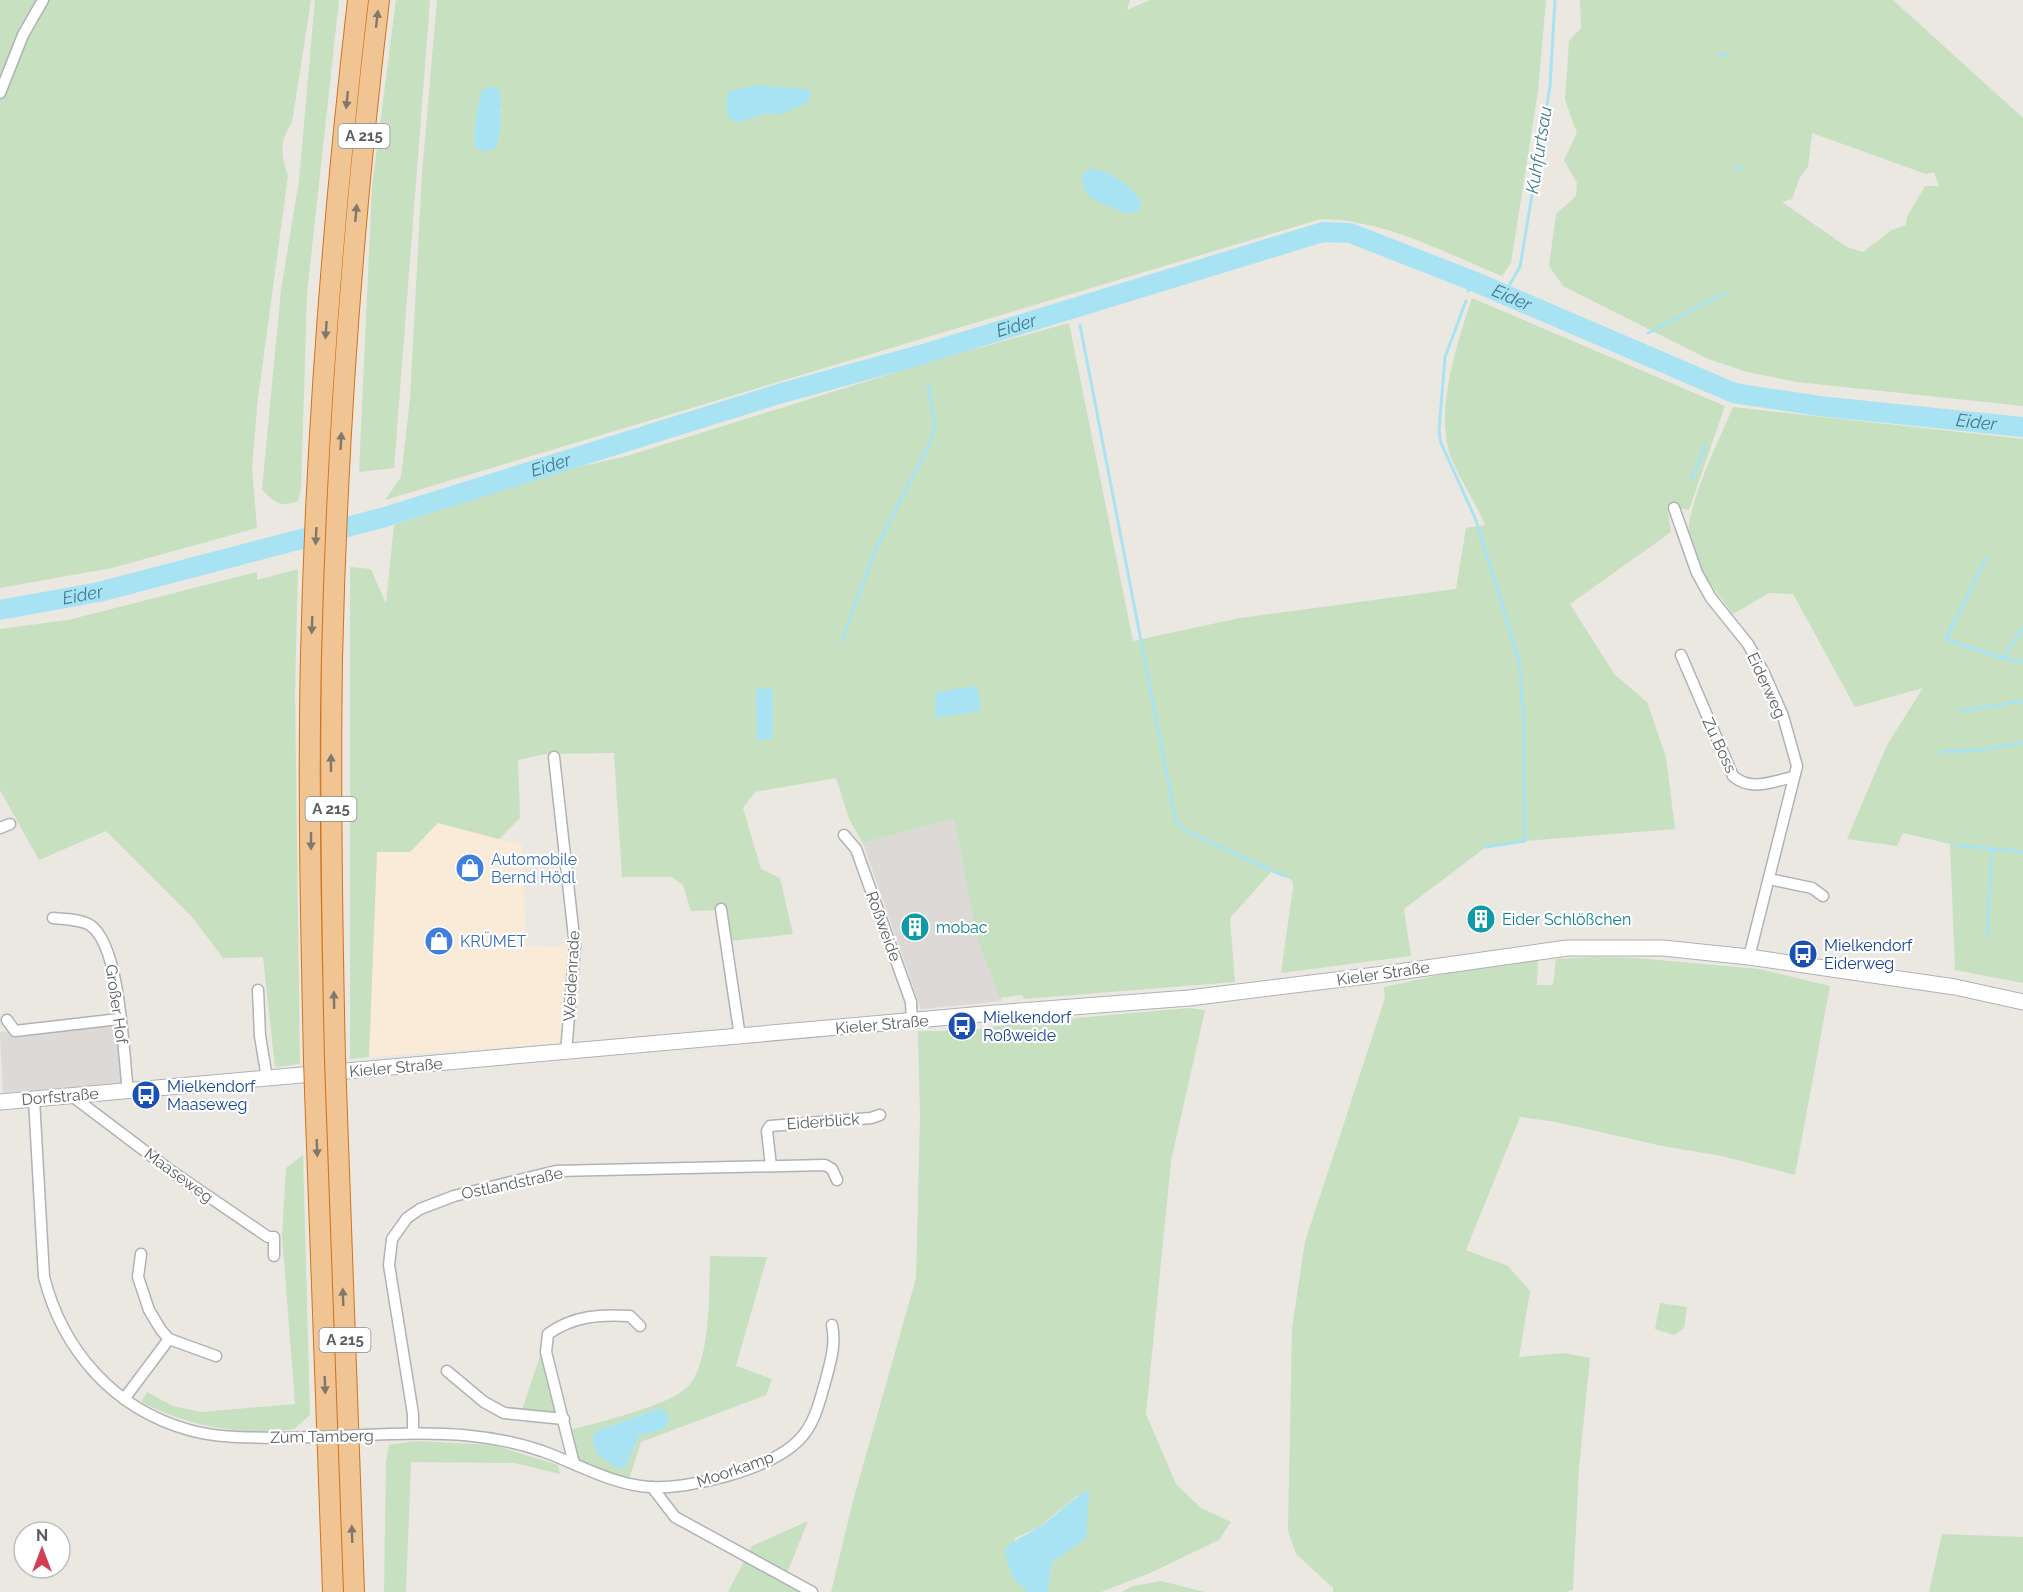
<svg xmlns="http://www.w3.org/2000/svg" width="2023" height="1592" viewBox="0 0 2023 1592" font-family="Raleway,sans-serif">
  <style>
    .commercial { fill: #f9ebd8 }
    .industrial { fill: #dcd9d6 }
    .green { fill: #c7e0c0; fill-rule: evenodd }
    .water { fill: #a8e3f4 }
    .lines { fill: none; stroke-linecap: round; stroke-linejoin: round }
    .stream { stroke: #a8e3f4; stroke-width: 3 }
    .river { stroke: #a8e3f4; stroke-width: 20 }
    .street-casing { stroke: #afb3b5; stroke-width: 13 }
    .secondary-casing { stroke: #aeb2b5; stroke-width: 17 }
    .highway-casing { stroke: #d2731a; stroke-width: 22 }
    .street { stroke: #fff; stroke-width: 10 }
    .secondary { stroke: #fff; stroke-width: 15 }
    .highway { stroke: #f0c593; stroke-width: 20 }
    .street-bridge-casing { stroke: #afb3b5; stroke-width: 13; stroke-linecap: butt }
    .highway-bridge-casing { stroke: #d2731a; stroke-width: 22; stroke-linecap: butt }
    .street-bridge { stroke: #fff; stroke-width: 10 }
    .highway-bridge { stroke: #f0c593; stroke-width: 20 }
    .oneway { fill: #80786d }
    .labels { text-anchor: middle; stroke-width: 4.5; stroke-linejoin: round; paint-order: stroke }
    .shield { fill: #fff; stroke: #8c8e90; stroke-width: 1.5 }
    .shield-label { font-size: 15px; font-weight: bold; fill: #5a5e60 }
    .street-label { font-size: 16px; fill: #5a5e60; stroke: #fff }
    .shop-label { font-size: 16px; fill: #366cbe; stroke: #fff; text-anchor: start }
    .culture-label { font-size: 16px; fill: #0d838f; stroke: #fff; text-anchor: start }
    .transit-label { font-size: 16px; fill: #164399; stroke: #fff; text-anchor: start }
    .water-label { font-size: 18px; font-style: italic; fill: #427b93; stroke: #fff }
  </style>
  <rect width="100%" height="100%" fill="#ebe7e1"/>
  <path class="commercial" d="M438 823 522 845 526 946 572 947 571 979 560 1043 369 1057 377 852H410Z"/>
  <g class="industrial">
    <path d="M954 818 977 938 1002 1001 921 1009 863 843Z"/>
    <path d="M116 1023 124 1083 3 1093 0 1032Z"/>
  </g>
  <g class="green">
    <path d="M0 0H311L292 123C279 141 281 155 288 176L257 406 252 468 257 528 112 568 0 588Z"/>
    <path d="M315 0H339L307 294 301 489 298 501C281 508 273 502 262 489L281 290 299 180Z"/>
    <path d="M396 0H430L394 468 359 472 372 187Z"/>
    <path d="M437 0H1130L1127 10 1150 0H1546L1538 91 1511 263 1502 276C1443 252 1386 220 1321 219L385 500 401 477 410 399 422 173ZM479 101 502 110 498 125 499 141 474 140ZM1092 168 1115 176 1119 210 1090 196Z"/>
    <path d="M1580 0H1893L2023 118V406L1797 382 1747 372 1708 359 1563 286 1549 266 1556 214 1576 196 1577 183 1564 160 1577 133 1565 100 1569 41 1581 28ZM1812 133 1926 174 1934 172 1939 186H1925L1907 217 1906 225 1892 230 1863 252 1847 247 1782 202 1792 199 1799 179 1808 167Z"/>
    <path d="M1472 298 1725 406 1689 510 1667 506 1671 532 1570 604 1615 675 1647 702 1666 757 1675 829 1525 841 1486 847 1404 909 1411 956 1281 973 1293 887 1292 880 1272 871 1230 918 1235 982 1024 999 1022 995 1000 998 977 938 954 818 863 843 849 819 836 778 755 792 743 808 761 869 780 878 793 934 730 941 718 910 691 911 683 885 672 877H622L614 753 545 754 518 760 520 818 499 839 438 823 410 852H377L369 1057 350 1059V567L371 569 386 604 394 525 557 472 627 456 935 360 1069 323 1133 641 1240 618 1456 589 1466 528 1485 525C1476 502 1454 471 1449 451 1436 406 1458 341 1472 298ZM757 689H772V739H757Z"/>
    <path d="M1733 407 2023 439V983L1955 970 1950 844 1903 833 1897 846 1847 839 1887 745 1923 688 1855 707 1793 594 1769 593 1733 614C1719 596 1692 561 1689 538 1684 510 1721 436 1733 407Z"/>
    <path d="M298 569 295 692 300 1064 275 1067 263 957 223 958 193 918 106 831 39 860 0 790V629L68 620 257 572V580Z"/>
    <path d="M1593 957 1636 958 1759 969 1830 986 1795 1175 1722 1156 1662 1146 1556 1122 1520 1117 1466 1250 1508 1266 1530 1291 1519 1357 1564 1353 1590 1358 1579 1468 1573 1590 1565 1592H1333V1588L1296 1554 1288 1531 1292 1328 1305 1242 1385 998 1384 987 1453 972 1538 960 1537 985H1553L1556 959Z"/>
    <path d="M1189 1008 1205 1010 1171 1161 1146 1414 1176 1484 1201 1508 1231 1522 1219 1540 1150 1573 1101 1592H1048L1052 1563 1086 1538 1078 1495 1038 1528 1015 1538 1013 1578 1028 1592H831L853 1501 916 1278 920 1118 918 1031H965L1010 1024Z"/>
    <path d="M303 1155 310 1415 294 1429C240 1437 189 1426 141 1402L147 1392 173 1406 201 1412 295 1404 282 1235 286 1168Z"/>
    <path d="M710 1256 767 1257 736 1366 772 1379 766 1395 641 1442 627 1485 574 1464 567 1431C595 1423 676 1405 691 1383 711 1354 709 1292 710 1256ZM658 1409 664 1429 639 1436 626 1466 592 1438 596 1431Z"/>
    <path d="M1660 1303 1687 1307 1684 1328 1674 1335 1655 1329Z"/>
    <path d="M545 1341 564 1419 520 1416Z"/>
    <path d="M416 1441 494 1445 558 1465 560 1474 515 1463 411 1462 406 1592H384L386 1462 389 1445Z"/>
    <path d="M808 1521 785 1578 812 1592H728L752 1546Z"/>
    <path d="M1942 1534 2023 1537V1592H1929Z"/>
    <path d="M1161 1581 1205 1592H1121L1133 1586Z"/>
  </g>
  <g class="water">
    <path d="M757 85 808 89 811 95 808 102 780 115 766 113 737 123 729 118 726 104 729 91Z"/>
    <path d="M489 87 498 88C503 97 501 139 496 148L485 152 474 147C474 129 477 107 482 90Z"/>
    <path d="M1092 168C1114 173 1129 184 1141 202L1139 211 1128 214C1110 205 1076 200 1083 174Z"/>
    <path d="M977 686 981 711 935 718 936 692Z"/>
    <path d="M772 688 773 739 757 740 756 689Z"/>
    <path d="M658 1409 667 1411 669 1422 664 1429 639 1436 626 1466 618 1469 597 1454 592 1438 596 1431Z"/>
    <path d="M1089 1490 1086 1538 1052 1563 1048 1592H1028L1013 1578 1004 1550C1015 1538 1026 1536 1039 1527 1057 1516 1070 1499 1089 1490Z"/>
  </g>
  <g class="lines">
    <g class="stream">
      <path d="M1718 56 1727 54"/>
      <path d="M1734 169 1742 167"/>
      <path d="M1468 291 1473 281"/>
      <path d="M1504 294 1520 267 1550 86 1555 0"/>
      <path d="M1466 301 1445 357 1439 431 1441 443 1476 520 1519 660 1524 719 1525 841 1486 847"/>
      <path d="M1080 325 1176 822 1186 831 1284 876"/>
      <path d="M1648 333 1725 293"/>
      <path d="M1691 480 1706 445"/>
      <path d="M1986 558 1946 639 2008 660 2023 661"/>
      <path d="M842 641 875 550 932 439 935 423 928 384"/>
      <path d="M2003 658 2023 628"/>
      <path d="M1960 711 2023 701"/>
      <path d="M1940 752 1981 750 2023 743"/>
      <path d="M1956 845 2023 852"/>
      <path d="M1987 935 1992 849"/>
    </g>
    <path class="river" id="s1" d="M0 610 99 592 385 517 782 393 920 355 1323 232 1350 233 1473 281 1734 393 1819 406 2023 427"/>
    <g class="street-casing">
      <g id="street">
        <path d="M0 93 23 35 43 0"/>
        <path d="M1674 508 1697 573 1711 598 1748 644 1764 673 1783 716 1797 766 1749 957"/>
        <path d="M1681 655 1733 776C1751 792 1773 781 1794 777"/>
        <path d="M554 757 575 946 566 1052"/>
        <path d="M0 828 10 824"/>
        <path d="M844 835 856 849 911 1002 912 1022"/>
        <path d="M1769 879 1812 888 1823 896"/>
        <path d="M721 909 740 1037"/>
        <path d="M53 918C65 919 80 919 90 925 121 946 123 1053 128 1091"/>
        <path d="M258 990 260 1036 267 1078"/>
        <path d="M7 1020 15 1031 119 1019"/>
        <path d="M72 1096 170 1170 268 1237H274V1256"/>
        <path d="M34 1099 44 1277C63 1351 114 1409 189 1430 220 1439 254 1437 286 1438"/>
        <path d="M771 1166 767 1131 770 1126 871 1118 880 1115"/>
        <path d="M141 1254 138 1277 149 1310 161 1330 169 1339 216 1356"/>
        <path d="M447 1371 484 1402 504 1413 564 1419"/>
        <path d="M124 1399 169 1339"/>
        <path d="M413 1433V1414L389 1265 392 1239 407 1218 420 1209 454 1196 556 1171 825 1165 832 1169 837 1180"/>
        <path d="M390 1434C443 1432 491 1434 542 1451 578 1464 611 1484 649 1487 689 1490 771 1469 799 1440 815 1424 820 1400 826 1379 831 1360 836 1344 832 1325"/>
        <path d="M574 1464 546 1352 548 1334C573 1316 600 1314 630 1316L640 1326"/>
        <path d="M652 1487 675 1517 812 1592"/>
      </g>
    </g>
    <g class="secondary-casing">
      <path id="secondary" d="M0 1102 995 1013 1189 998 1384 974 1567 948H1663L1749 957 1955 987 2023 1002"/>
    </g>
    <g class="highway-casing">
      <g id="highway">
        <path d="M335 1058C332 925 330 792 332 659 337 438 353 219 379 0"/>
        <path d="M314 1061C311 926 308 790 311 655 316 436 333 218 358 0"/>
        <path d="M336 1087 354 1592"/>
        <path d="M315 1090 333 1592"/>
      </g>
    </g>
    <use href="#street" class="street"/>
    <use href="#secondary" class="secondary"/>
    <use href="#highway" class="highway"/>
    <g class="street-bridge-casing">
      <path id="street-bridge" d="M286 1438 390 1434"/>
    </g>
    <g class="highway-bridge-casing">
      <g id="highway-bridge">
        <path d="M335 1058 336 1087"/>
        <path d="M314 1061 315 1090"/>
      </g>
    </g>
    <use href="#street-bridge" class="street-bridge"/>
    <use href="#highway-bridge" class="highway-bridge"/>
  </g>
  <defs><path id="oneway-solid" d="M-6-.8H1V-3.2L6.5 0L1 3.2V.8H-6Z" transform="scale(1.5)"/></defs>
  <g class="oneway">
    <use href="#oneway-solid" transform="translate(377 19) rotate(-83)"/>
    <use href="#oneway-solid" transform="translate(347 100) rotate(96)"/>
    <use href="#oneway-solid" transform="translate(356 213) rotate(-85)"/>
    <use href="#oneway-solid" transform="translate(326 330) rotate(94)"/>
    <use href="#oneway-solid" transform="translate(341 441) rotate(-87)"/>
    <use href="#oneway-solid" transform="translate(316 536) rotate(93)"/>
    <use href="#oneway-solid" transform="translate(312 625) rotate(92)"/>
    <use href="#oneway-solid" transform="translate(331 763) rotate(-90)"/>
    <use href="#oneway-solid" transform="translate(311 841) rotate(90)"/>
    <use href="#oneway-solid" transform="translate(334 1000) rotate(-91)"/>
    <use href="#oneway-solid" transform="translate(317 1148) rotate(88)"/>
    <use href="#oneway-solid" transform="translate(343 1297) rotate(-92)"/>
    <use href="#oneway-solid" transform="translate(325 1385) rotate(88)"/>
    <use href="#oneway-solid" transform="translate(352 1534) rotate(-92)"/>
  </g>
  <defs>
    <g id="shop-disc" transform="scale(1.5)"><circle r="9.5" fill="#3f7fe0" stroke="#fff"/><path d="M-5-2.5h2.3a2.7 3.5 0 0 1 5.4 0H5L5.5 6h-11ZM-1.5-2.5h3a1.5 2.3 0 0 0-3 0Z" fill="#fff"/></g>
    <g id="building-disc" transform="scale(1.5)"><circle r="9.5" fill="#0f9aa8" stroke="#fff"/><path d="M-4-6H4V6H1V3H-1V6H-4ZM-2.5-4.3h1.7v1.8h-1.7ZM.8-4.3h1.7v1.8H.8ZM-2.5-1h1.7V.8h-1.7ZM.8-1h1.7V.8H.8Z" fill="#fff"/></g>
    <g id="bus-disc" transform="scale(1.5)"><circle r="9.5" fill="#1a4fb4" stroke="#fff"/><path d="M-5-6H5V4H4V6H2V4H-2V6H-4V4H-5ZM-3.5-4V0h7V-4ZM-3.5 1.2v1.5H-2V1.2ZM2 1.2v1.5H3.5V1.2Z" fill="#fff"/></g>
  </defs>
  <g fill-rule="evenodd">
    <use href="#shop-disc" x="470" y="868"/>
    <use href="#building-disc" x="1481" y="919"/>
    <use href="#building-disc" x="915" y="927"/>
    <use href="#shop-disc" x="439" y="941"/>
    <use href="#bus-disc" x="1803" y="954"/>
    <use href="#bus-disc" x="962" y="1026"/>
    <use href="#bus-disc" x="146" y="1095"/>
  </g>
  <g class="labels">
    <g class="shield">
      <rect x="338.5" y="124" width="51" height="24" rx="4.5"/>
      <rect x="305.5" y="797" width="51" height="24" rx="4.5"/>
      <rect x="319.5" y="1328" width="51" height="24" rx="4.5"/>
    </g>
    <g class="shield-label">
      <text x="364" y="141">A 215</text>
      <text x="331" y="814">A 215</text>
      <text x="345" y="1345">A 215</text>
    </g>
    <g class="street-label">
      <text transform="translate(1767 685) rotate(65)" y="6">Eiderweg</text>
      <text transform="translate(1720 745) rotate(65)" y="6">Zu Boss</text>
      <text transform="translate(884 926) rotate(70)" y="6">Roßweide</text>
      <text transform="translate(1383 973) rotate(-8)" y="6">Kieler Straße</text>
      <text transform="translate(571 976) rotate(-87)" y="6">Weidenrade</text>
      <text transform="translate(117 1004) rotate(82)" y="6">Großer Hof</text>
      <text transform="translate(882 1024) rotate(-5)" y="6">Kieler Straße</text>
      <text transform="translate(396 1067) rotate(-5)" y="6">Kieler Straße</text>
      <text transform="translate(60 1096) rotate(-5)" y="6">Dorfstraße</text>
      <text transform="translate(823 1121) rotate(-4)" y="6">Eiderblick</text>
      <text transform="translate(179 1175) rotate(36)" y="6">Maaseweg</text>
      <text transform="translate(512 1183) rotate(-12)" y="6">Ostlandstraße</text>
      <text transform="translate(322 1436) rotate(-1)" y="6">Zum Tamberg</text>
      <text transform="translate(735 1469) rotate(-19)" y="6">Moorkamp</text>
    </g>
    <g class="shop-label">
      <text x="491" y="865">Automobile<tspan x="491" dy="18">Bernd Hödl</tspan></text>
      <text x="460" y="947">KRÜMET</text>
    </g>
    <g class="culture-label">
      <text x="1502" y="925">Eider Schlößchen</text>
      <text x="936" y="933">mobac</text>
    </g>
    <g class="transit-label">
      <text x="1824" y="951">Mielkendorf<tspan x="1824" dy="18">Eiderweg</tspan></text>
      <text x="983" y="1023">Mielkendorf<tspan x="983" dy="18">Roßweide</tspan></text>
      <text x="167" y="1092">Mielkendorf<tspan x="167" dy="18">Maaseweg</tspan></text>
    </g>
    <g class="water-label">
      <text transform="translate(1539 150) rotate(-81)" y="6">Kuhfurtsau</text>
      <text dy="6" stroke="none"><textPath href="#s1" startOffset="1578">Eider</textPath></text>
      <text dy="6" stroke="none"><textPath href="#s1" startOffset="1056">Eider</textPath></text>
      <text dy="6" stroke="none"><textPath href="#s1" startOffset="2064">Eider</textPath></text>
      <text dy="6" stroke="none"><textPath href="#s1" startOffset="570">Eider</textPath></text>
      <text dy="6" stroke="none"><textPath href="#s1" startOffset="84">Eider</textPath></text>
    </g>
  </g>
  <g transform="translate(42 1550)"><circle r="28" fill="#ffffff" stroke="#bdbfbf" stroke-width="1.5"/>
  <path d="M0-4.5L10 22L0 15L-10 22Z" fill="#d43e51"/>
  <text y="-9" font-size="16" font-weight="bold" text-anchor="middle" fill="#5a5e60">N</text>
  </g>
</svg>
